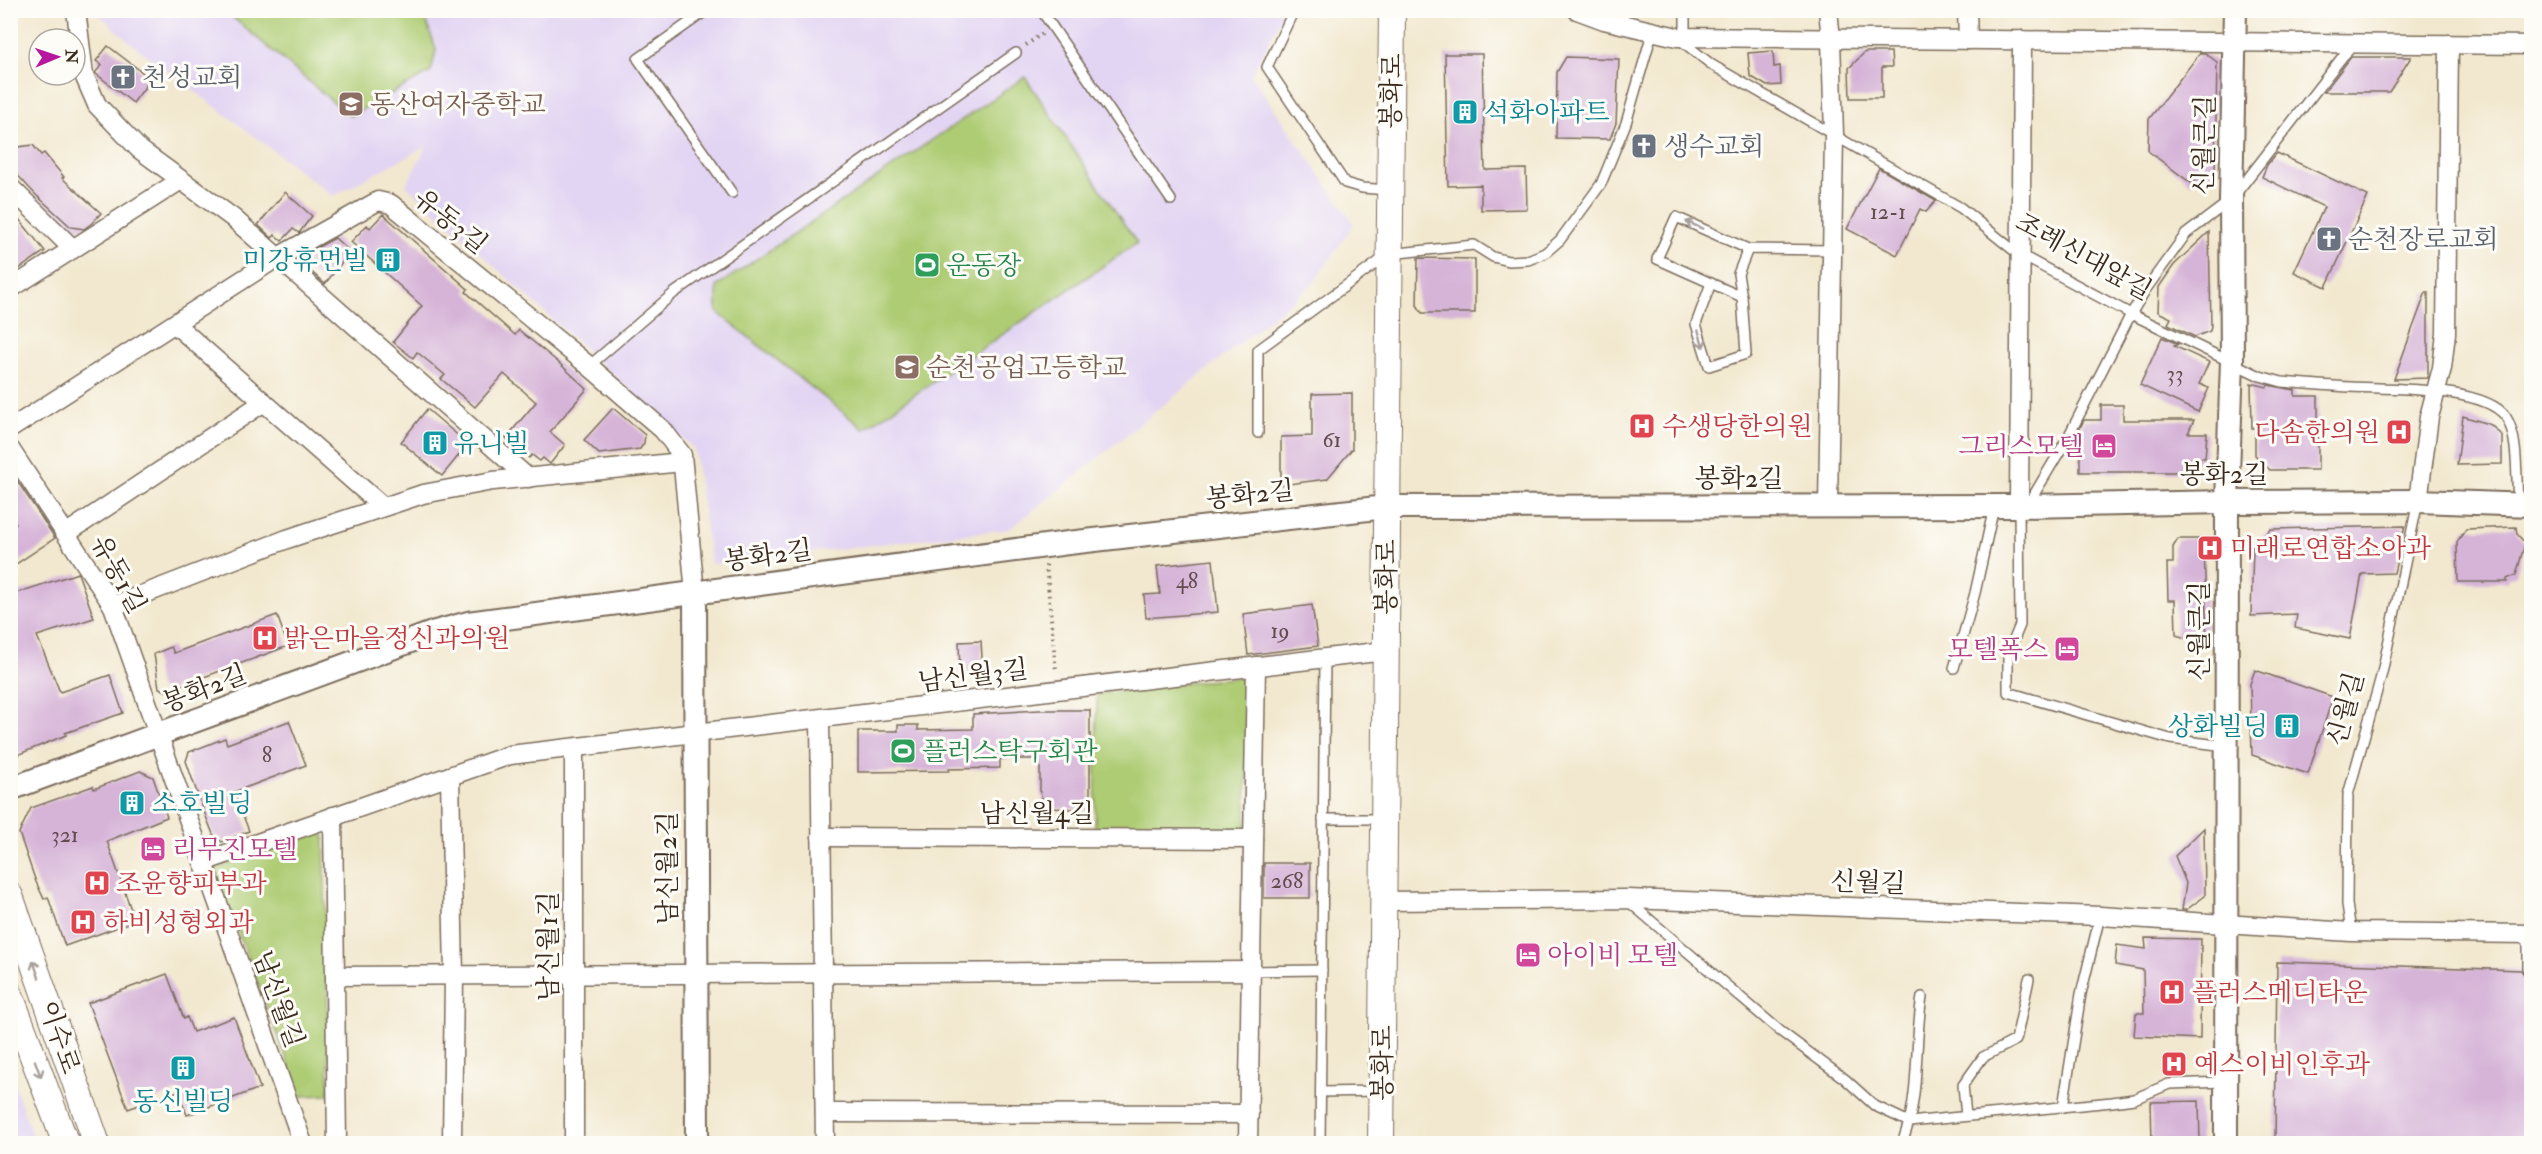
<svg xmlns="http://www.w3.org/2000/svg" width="2542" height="1154" viewBox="0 0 2542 1154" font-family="'IM FELL Double Pica','Noto Serif KR',serif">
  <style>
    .built { fill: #e2d4f3 }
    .green { fill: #aecc73; stroke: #747b48; stroke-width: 1.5 }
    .building { fill: #d6b4d8 }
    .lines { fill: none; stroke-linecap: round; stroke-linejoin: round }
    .service-casing { stroke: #7b6c5c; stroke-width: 12 }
    .minor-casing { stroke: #7b6c5c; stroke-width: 21 }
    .tertiary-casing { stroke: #7b6c5c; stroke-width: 26 }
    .secondary-casing { stroke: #7b6c5c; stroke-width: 28 }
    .path { stroke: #7b6c5c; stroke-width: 4; stroke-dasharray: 1.5 4.5; stroke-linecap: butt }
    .service { stroke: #fff; stroke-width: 9 }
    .minor { stroke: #fff; stroke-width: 18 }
    .tertiary { stroke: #fff; stroke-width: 22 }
    .secondary { stroke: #fff; stroke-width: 26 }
    .oneway { stroke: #a79f9a }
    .labels { text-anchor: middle; stroke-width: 6; stroke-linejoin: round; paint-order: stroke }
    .number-label { font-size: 22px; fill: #624c4c }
    .worship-label { font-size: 26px; fill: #5b616d; stroke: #fdfcf7; text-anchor: start }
    .street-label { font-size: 26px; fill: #3b2a1e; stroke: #fdfcf7 }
    .education-label { font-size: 26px; fill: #785e54; stroke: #fdfcf7; text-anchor: start }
    .culture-label { font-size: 26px; fill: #0d838f; stroke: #fdfcf7; text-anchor: start }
    .leisure-label { font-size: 26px; fill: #27864d; stroke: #fdfcf7; text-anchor: start }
    .health-label { font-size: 26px; fill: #be3a42; stroke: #fdfcf7; text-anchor: start }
    .hotel-label { font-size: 26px; fill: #b23c85; stroke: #fdfcf7; text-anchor: end }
  </style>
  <rect width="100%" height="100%" fill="#fdfcf7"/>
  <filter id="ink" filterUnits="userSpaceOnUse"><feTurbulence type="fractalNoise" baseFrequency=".0167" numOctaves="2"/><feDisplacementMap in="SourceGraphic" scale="12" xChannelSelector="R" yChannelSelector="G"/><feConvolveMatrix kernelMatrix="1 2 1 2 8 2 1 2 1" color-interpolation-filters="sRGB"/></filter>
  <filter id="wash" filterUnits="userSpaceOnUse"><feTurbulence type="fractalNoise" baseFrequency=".008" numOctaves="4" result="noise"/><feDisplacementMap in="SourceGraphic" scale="24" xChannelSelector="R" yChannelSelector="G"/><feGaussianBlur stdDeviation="1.35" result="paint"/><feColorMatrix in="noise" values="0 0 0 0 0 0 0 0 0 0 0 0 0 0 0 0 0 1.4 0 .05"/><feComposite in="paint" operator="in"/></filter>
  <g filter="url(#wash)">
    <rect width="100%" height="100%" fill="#f2e8cf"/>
    <g class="built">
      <path d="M95 11H1285L1251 75 1354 224 1312 285 1010 529 711 564 694 449 406 185 427 146 333 196 131 43Z"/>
      <path d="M10 1075H11L35 1143H11Z"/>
    </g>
    <g class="green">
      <path d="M225 11H423L436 50 431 72 350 116Z"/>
      <path d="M1025 77 1137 243 864 429 717 312V286Z"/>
      <path d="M1248 676 1246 833 1095 832 1097 694Z"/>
      <path d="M324 831 329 1095 301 1096 214 869Z"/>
    </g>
    <g id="blocks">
      <g class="building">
        <path d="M108 46 151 79 133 103 95 73 102 65 96 61Z"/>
        <path d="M1773 51 1774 67 1780 66 1781 85 1767 86 1750 76 1748 53Z"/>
        <path d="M1865 52H1891L1892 67H1882V98H1850L1849 68Z"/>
        <path d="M2200 53H2205L2217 62 2215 171 2191 183 2148 151 2149 119Z"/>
        <path d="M1445 54H1482L1485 170 1526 169 1527 209 1481 210V185L1448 186Z"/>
        <path d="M1566 57 1619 59 1616 123 1610 139 1556 138 1557 72Z"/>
        <path d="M2351 57H2411L2389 92H2324Z"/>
        <path d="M33 145 41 155 44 153 64 177 62 178 101 213 92 223 84 229 71 227 35 194 10 167V148Z"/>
        <path d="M2277 153 2368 196 2326 287 2294 272 2324 207 2262 177 2267 165Z"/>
        <path d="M1879 168 1936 201 1926 212 1920 209 1897 255 1847 229Z"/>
        <path d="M285 192 312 216 299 233 293 229 282 241 275 235 272 238 258 225Z"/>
        <path d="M10 208 45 251 10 275Z"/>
        <path d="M383 214 468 289 466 292 515 335 519 330 559 363 587 389 550 432 565 445 550 464 543 458 540 461 532 455 529 458 506 438 536 402 504 374 475 407 441 379 445 375 417 352 413 358 393 342 422 306 351 242 367 225 370 228Z"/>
        <path d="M2209 232 2211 325 2210 331 2195 337 2168 324 2171 318 2158 312 2159 287 2174 265Z"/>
        <path d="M335 238 350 252 325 284 306 267 309 252Z"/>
        <path d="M1418 258 1475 259V313H1422L1417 305Z"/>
        <path d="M2426 292H2428V378L2394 379Z"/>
        <path d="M2162 337 2178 344 2174 346 2209 362 2199 384 2209 388 2198 412 2140 385Z"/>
        <path d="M2251 383 2267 387 2268 385 2295 390V396H2318V470H2270L2255 455V428H2252Z"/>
        <path d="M1352 393V449L1327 479 1281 485V437L1312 436V394Z"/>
        <path d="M2101 405H2123V420H2194L2188 433H2207L2205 458H2199V462H2192V472H2080V428L2084 420H2101Z"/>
        <path d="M613 408 645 435 644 443 640 449 599 454 584 440Z"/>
        <path d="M427 409 468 444 442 476 401 442Z"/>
        <path d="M2463 416 2491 425 2502 436V464L2457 465Z"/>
        <path d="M10 470 55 538 10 568V527L16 523 10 514Z"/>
        <path d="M2405 526 2394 573 2362 574 2350 639 2295 628 2297 614 2251 616 2253 546 2271 529Z"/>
        <path d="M2516 527 2517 534 2525 543 2516 575 2507 579V582H2458L2457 542 2466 529Z"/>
        <path d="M2178 539H2198L2204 544 2207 645 2176 635 2175 600H2168L2167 563H2173V547Z"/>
        <path d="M1213 560 1218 612 1146 618 1144 595 1160 594 1157 566Z"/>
        <path d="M78 573 94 618 37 636 60 692 110 675 123 713 65 733 66 735 10 758V595Z"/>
        <path d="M1312 605 1318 646 1248 655 1243 614Z"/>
        <path d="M277 615 288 646 174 688 170 693 159 688 154 654 171 647 174 653Z"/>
        <path d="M981 641 983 674 960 676 959 642Z"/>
        <path d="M2255 670 2333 697 2308 774 2252 755 2250 684Z"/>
        <path d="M1040 710H1090V810L1050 808 1045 805 1040 793V759H1000V768L949 769V771L858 772V731H898V725H918V730L973 729V714Z"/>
        <path d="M289 721 306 765 234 792 249 831 222 842 213 834 201 804 186 761 189 752 225 738 227 744Z"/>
        <path d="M140 771 153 777 167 817 107 841 135 921 65 946 48 897 44 899 36 882 19 833 31 808 93 786 94 789Z"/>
        <path d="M2204 828 2205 896 2186 910H2182L2186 883 2175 856Z"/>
        <rect x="1264" y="863" width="46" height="35"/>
        <path d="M2145 938 2201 939 2200 1039 2134 1036 2136 1013H2144L2143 970 2115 965 2117 945 2146 949Z"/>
        <path d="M2277 962 2521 970 2525 976H2532V1143H2275Z"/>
        <path d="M167 974 184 1019 187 1017 193 1032 234 1017 260 1088 187 1115 178 1091 128 1109 88 1003Z"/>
        <path d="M2199 1101 2200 1143H2152L2151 1102Z"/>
      </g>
    </g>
  </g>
  <g filter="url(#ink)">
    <use href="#blocks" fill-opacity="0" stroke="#7b6c5c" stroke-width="1.5"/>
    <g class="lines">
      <g class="service-casing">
        <g id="service">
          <path d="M707 10 638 59 732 193"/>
          <path d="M1041 10 1171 200"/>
          <path d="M1294 10 1267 67 1345 183 1362 188 1388 190"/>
          <path d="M1685 37V10"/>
          <path d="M1679 39 1712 65 1961 208 2017 253 2131 314 2260 376 2282 382C2305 384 2328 386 2351 387 2387 389 2485 386 2506 417 2519 437 2516 480 2518 503"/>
          <path d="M1748 249 1738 274 1742 297 1657 259 1676 217 1748 249 1832 250"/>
          <path d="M1711 283 1696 324 1709 366 1746 354 1742 297"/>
          <path d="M589 366 674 293 1016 53"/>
          <path d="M1258 433V350L1389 254 1474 245 1493 257 1509 261 1528 260 1545 253 1560 240 1601 184 1626 123 1653 30"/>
          <path d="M2029 503 2067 439 2131 314 2146 289 2186 234 2231 200 2343 56 2355 44"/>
          <path d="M2019 506 2020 625 2008 654V692L2170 739 2226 746"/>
          <path d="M1954 668 1975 593 1994 507"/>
          <path d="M1323 819H1381"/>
          <path d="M1628 901 1780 1031 1845 1079 1875 1106 1909 1122 1902 1144"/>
          <path d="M2351 932 2347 904 2348 795 2382 673 2418 501"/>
          <path d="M2528 970V934"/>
          <path d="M1251 971 1322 970"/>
          <path d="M1922 997C1915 1039 1919 1081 1909 1122L2112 1102 2134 1099 2169 1084 2225 1082"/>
          <path d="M1321 1092 1379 1091"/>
          <path d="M2063 1107 2081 994 2100 916"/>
          <path d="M1966 1116 1963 1085 1983 1057 2016 1040 2029 979"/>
          <path d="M1320 1144 1325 658"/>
        </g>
      </g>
      <g class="minor-casing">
        <g id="minor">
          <path d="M76 10 84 75 97 105 139 149 233 218 528 478"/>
          <path d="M1577 10 1604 20 1677 37 2532 45"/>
          <path d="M1828 10 1831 39 1834 135 1828 506"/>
          <path d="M1967 10 1968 40"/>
          <path d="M10 187 73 249"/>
          <path d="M10 289 181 180"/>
          <path d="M176 325 382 506"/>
          <path d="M10 429 278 257 378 201 391 204 589 366 663 430 682 455 695 593"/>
          <path d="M10 449 113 606 303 1144"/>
          <path d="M2418 501 2429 417 2442 368 2446 333 2449 44"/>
          <path d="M2019 506 2022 40"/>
          <path d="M67 533 264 402"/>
          <path d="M113 606 287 539 423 494 493 481 682 462"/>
          <path d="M820 719 825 1144"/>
          <path d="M574 749V1144"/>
          <path d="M450 776 454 976 452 1144"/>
          <path d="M333 816 337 1144"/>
          <path d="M821 837 1253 839"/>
          <path d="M203 862 510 755 1385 651"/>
          <path d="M1383 901 1627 899 2100 916 2351 932 2532 934"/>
          <path d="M336 976 1251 971"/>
          <path d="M825 1113 1249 1114"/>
          <path d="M1248 1144 1256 666"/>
        </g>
      </g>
      <g class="tertiary-casing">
        <g id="tertiary">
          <path d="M695 593 697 1144"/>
          <path d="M10 789 435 632 468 623 1068 543 1386 507 2019 506 2227 502 2418 501 2532 505"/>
          <path d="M2226 1144 2227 502 2232 361 2231 200 2235 10"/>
        </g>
      </g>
      <g class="secondary-casing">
        <g id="secondary">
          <path d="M10 896 97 1144"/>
          <path d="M10 995 66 1144"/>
          <path d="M1381 1144 1392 10"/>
        </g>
      </g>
      <g class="path">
        <path d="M1026 45 1042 34"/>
        <path d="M1046 565 1056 671"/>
      </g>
      <use href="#service" class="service"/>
      <use href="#minor" class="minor"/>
      <use href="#tertiary" class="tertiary"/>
      <use href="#secondary" class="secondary"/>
    </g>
    <defs><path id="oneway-shaft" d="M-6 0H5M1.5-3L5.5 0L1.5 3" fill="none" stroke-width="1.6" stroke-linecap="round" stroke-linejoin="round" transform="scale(1.5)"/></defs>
    <g class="oneway">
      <use href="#oneway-shaft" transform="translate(1694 225) rotate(-156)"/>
      <use href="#oneway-shaft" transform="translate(1701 339) rotate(73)"/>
      <use href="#oneway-shaft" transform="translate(36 969) rotate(-109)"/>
      <use href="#oneway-shaft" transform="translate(38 1069) rotate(70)"/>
    </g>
  </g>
  <defs>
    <g id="church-square" transform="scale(1.35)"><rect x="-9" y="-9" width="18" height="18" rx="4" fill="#6b7280" stroke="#fdfcf7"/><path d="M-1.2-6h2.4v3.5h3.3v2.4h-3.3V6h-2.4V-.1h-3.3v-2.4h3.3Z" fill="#fff"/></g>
    <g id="school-square" transform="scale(1.35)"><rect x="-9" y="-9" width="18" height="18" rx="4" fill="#8d6e63" stroke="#fdfcf7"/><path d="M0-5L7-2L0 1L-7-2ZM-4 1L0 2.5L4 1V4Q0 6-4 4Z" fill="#fff"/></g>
    <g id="building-square" transform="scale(1.35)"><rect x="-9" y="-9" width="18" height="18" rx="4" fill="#0f9aa8" stroke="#fdfcf7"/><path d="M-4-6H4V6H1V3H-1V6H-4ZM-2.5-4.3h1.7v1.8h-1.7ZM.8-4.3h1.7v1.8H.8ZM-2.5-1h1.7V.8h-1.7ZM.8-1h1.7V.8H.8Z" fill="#fff"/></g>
    <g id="stadium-square" transform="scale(1.35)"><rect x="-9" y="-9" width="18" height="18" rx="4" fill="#2e9e5b" stroke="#fdfcf7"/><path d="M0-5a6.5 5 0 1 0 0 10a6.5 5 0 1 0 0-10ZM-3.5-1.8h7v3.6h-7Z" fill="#fff"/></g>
    <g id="hospital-square" transform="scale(1.35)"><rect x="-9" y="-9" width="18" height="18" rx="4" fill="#e0444e" stroke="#fdfcf7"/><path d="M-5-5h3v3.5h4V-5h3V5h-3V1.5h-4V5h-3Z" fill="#fff"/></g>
    <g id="hotel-square" transform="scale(1.35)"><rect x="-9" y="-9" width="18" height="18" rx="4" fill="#d1479c" stroke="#fdfcf7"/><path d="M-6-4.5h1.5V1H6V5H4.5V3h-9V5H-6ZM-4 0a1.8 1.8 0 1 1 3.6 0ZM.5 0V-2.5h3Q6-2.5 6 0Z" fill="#fff"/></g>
  </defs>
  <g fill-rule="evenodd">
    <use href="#church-square" x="123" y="77"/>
    <use href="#school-square" x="351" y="104"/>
    <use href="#building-square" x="1465" y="112"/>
    <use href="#church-square" x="1644" y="146"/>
    <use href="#church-square" x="2329" y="239"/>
    <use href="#building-square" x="388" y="260"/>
    <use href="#stadium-square" x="927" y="265"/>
    <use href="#school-square" x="907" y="367"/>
    <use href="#hospital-square" x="1642" y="426"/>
    <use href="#hospital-square" x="2399" y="432"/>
    <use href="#building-square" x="435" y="443"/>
    <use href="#hotel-square" x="2104" y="446"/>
    <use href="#hospital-square" x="2210" y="548"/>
    <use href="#hospital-square" x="265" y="638"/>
    <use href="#hotel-square" x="2067" y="649"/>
    <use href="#building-square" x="2287" y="726"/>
    <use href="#stadium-square" x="903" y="751"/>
    <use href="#building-square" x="132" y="803"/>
    <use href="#hotel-square" x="153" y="849"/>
    <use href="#hospital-square" x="97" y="883"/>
    <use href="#hospital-square" x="83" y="922"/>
    <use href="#hotel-square" x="1528" y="955"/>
    <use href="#hospital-square" x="2172" y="992"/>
    <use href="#hospital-square" x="2174" y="1064"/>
    <use href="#building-square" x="183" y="1068"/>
  </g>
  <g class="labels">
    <g class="number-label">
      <text x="1888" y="219">12-1</text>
      <text x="2175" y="381">33</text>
      <text x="1332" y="447">61</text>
      <text x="1187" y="588">48</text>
      <text x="1280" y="638">19</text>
      <text x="267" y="762">8</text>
      <text x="65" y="842">321</text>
      <text x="1287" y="888">268</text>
    </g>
    <g class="worship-label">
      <text x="142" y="86">천성교회</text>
      <text x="1664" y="155">생수교회</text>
      <text x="2348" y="248">순천장로교회</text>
    </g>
    <g class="street-label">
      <text transform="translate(1391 91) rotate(-89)" y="9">봉화로</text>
      <text transform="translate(2204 145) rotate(-89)" y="9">신월큰길</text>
      <text transform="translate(451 221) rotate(39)" y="9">유동3길</text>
      <text transform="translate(2084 256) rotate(29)" y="9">조례신대앞길</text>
      <text x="2224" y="483">봉화2길</text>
      <text x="1739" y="487">봉화2길</text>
      <text transform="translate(1250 494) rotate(-6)" y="9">봉화2길</text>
      <text transform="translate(768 555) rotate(-8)" y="9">봉화2길</text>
      <text transform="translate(119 574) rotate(61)" y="9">유동1길</text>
      <text transform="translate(1386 577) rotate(-90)" y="9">봉화로</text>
      <text transform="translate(2199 631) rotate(-90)" y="9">신월큰길</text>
      <text transform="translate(973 675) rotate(-7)" y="9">남신월3길</text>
      <text transform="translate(204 688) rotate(-21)" y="9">봉화2길</text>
      <text transform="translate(2345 709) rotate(-75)" y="9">신월길</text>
      <text x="1037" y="822">남신월4길</text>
      <text transform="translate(667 868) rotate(-90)" y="9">남신월2길</text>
      <text transform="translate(1868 882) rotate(2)" y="9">신월길</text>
      <text transform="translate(548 946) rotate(-90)" y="9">남신월1길</text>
      <text transform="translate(279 999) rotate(70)" y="9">남신월길</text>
      <text transform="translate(60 1037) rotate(71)" y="9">이수로</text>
      <text transform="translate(1382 1063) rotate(-90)" y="9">봉화로</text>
    </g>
    <g class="education-label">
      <text x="370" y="113">동산여자중학교</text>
      <text x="926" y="376">순천공업고등학교</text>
    </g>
    <g class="culture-label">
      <text x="1484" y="121">석화아파트</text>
      <text x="368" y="269" text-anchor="end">미강휴먼빌</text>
      <text x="454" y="452">유니빌</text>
      <text x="2268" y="735" text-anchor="end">상화빌딩</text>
      <text x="152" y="812">소호빌딩</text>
      <text x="183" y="1110" text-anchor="middle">동신빌딩</text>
    </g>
    <g class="leisure-label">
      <text x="946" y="274">운동장</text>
      <text x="922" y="760">플러스탁구회관</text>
    </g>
    <g class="health-label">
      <text x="1662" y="435">수생당한의원</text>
      <text x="2380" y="441" text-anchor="end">다솜한의원</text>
      <text x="2230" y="557">미래로연합소아과</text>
      <text x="284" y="647">밝은마을정신과의원</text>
      <text x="116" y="892">조윤향피부과</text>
      <text x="103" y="931">하비성형외과</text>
      <text x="2192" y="1001">플러스메디타운</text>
      <text x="2194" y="1073">예스이비인후과</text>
    </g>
    <g class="hotel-label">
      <text x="2084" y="455">그리스모텔</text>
      <text x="2048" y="658">모텔폭스</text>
      <text x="172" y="858" text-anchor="start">리무진모텔</text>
      <text x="1547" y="964" text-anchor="start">아이비 모텔</text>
    </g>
  </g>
  <rect width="2542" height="1154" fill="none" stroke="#fdfcf7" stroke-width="36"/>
  <g transform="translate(57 57) rotate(88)"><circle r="28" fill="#fdfcf7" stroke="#afa8a0" stroke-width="1.5"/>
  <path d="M0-4.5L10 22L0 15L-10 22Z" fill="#b5179e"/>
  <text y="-9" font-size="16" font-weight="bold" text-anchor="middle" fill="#3b2a1e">N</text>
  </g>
</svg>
